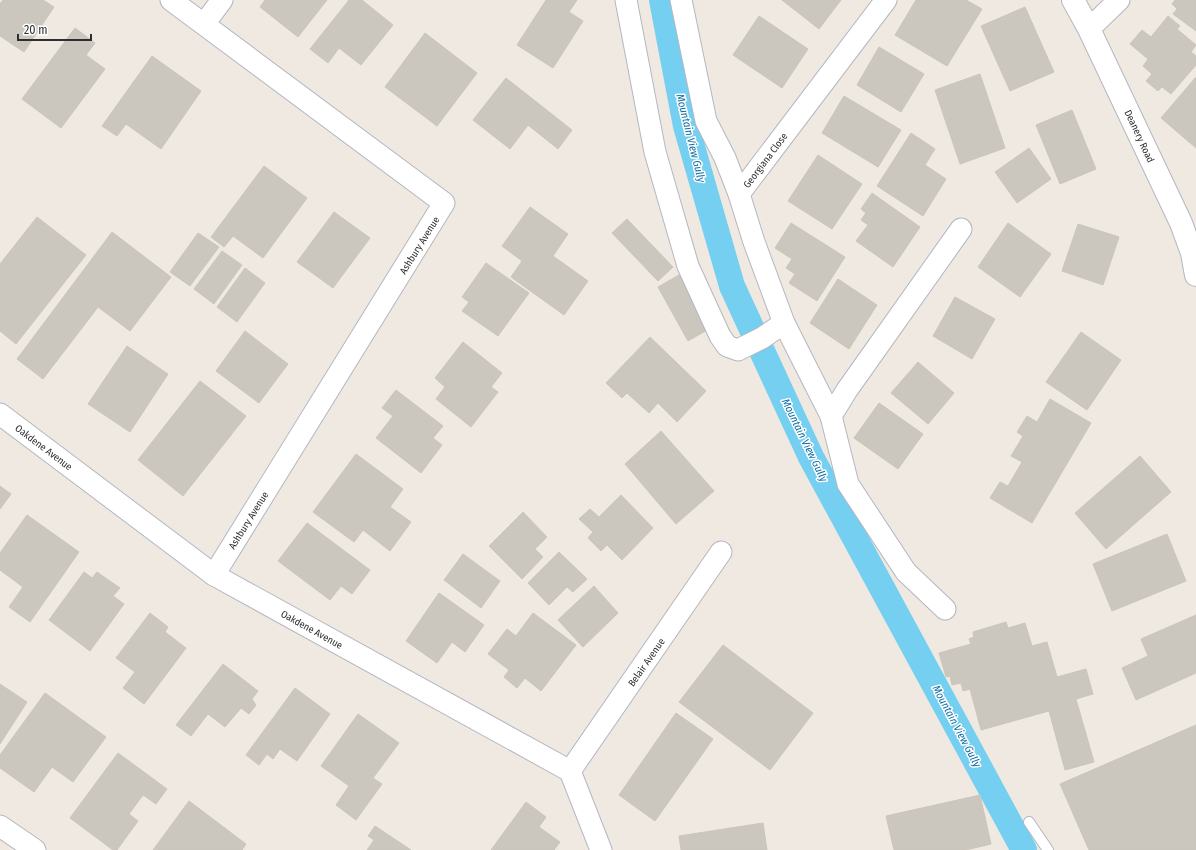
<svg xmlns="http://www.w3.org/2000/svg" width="1196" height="850" viewBox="0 0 1196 850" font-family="'Fira Sans Condensed',sans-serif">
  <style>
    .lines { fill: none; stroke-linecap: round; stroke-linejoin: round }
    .canal { stroke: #75cff0; stroke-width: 26 }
    .building { fill: #cbc7bf; stroke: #cbc5ba }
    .lane-casing { stroke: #b4b7c1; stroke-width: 12 }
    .street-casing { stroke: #b4b7c1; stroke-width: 23 }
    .secondary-casing { stroke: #b4b7c1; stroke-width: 24 }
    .lane { stroke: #fff; stroke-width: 10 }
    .street { stroke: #fff; stroke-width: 21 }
    .secondary { stroke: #fff; stroke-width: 22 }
    .labels { text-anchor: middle; stroke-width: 3; stroke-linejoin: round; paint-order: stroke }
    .street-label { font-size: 10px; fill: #2e2e2e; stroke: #fff }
    .water-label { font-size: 11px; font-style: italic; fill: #0d6fa3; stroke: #fff }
  </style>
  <rect width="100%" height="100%" fill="#efe9e1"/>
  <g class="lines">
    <path class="canal" d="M662 0 686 126 732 286 811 457 1024 850"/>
  </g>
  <g class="building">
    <path d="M3 0H43L54 7 24 52 0 36V4Z"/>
    <path d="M265 0H327L298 37 260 7Z"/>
    <path d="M349 0H362L393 25 361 65 339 48 328 63 310 49Z"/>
    <path d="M546 0H577L569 12 583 21 553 68 517 45Z"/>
    <path d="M782 0H841L819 29Z"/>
    <path d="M916 0H966L982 9 947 66 895 35Z"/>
    <path d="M1175 0H1196V31L1173 14 1177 9 1172 4Z"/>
    <path d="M1025 7 1054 72 1010 91 981 26Z"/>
    <path d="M759 16 808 49 782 88 733 55Z"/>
    <path d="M1168 16 1180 26 1177 29 1196 45 1191 52 1196 56V65L1171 94 1162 87 1158 91 1146 81 1152 74 1143 66 1148 59 1130 44 1142 30 1151 37Z"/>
    <path d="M75 28 95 43 86 55 105 69 61 128 22 99Z"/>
    <path d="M425 33 477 73 437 126 385 87Z"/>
    <path d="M879 47 924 74 901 112 857 85Z"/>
    <path d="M152 56 201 91 161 149 126 124 117 136 102 126Z"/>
    <path d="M980 74 1005 148 960 164 935 90Z"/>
    <path d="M1196 77V148L1161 118Z"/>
    <path d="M506 78 572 130 558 149 528 125 510 149 473 120Z"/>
    <path d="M844 96 901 130 878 167 822 133Z"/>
    <path d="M1072 110 1096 169 1060 184 1036 125Z"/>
    <path d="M911 133 935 149 925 165 946 179 923 216 877 186Z"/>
    <path d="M1029 148 1051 179 1017 203 995 172Z"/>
    <path d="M818 155 862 184 832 229 788 201Z"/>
    <path d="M264 166 307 198 263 258 233 236 224 247 211 237Z"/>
    <path d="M872 193 920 227 893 267 856 241 868 225 861 220 866 213 861 209Z"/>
    <path d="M530 207 568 234 553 256 588 281 564 315 511 277 522 261 502 246Z"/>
    <path d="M334 212 370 238 333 288 297 262Z"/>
    <path d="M37 217 86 255 16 344 0 331V264Z"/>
    <path d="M627 219 673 267 658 281 612 233Z"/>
    <path d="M791 223 845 257 817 301 789 283 795 274 786 268 792 259 775 248Z"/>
    <path d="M1008 223 1051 254 1020 297 978 267Z"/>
    <path d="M1078 224 1119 237 1103 285 1062 271Z"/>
    <path d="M112 232 171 277 130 331 98 307 43 379 17 359Z"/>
    <path d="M198 233 219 247 190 286 170 272Z"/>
    <path d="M222 251 242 265 214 304 194 289Z"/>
    <path d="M486 263 529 293 498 336 462 311 469 302 462 297Z"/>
    <path d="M245 268 265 283 237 322 217 307Z"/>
    <path d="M679 275 709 329 688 341 658 287Z"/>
    <path d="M838 279 877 305 849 349 810 323Z"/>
    <path d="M955 297 995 319 972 359 933 336Z"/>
    <path d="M245 331 288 364 259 403 216 371Z"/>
    <path d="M1081 332 1121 360 1087 410 1046 382Z"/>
    <path d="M650 337 706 391 677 422 658 403 649 413 627 393 622 398 606 383Z"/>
    <path d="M463 342 502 373 491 387 498 392 471 427 436 399 445 387 435 378Z"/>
    <path d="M127 346 168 374 130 432 88 404Z"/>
    <path d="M918 362 954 393 928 424 891 393Z"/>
    <path d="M200 381 246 416 183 496 138 460Z"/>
    <path d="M396 390 443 426 433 438 442 445 421 473 376 438 393 416 382 408Z"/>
    <path d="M1050 399 1091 423 1032 523 990 498 1000 482 1008 486 1022 462 1011 456 1023 436 1017 432 1027 416 1037 422Z"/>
    <path d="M879 403 923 434 898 469 854 438Z"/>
    <path d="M661 431 714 491 676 524 625 464Z"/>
    <path d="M356 454 403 489 390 507 411 522 390 551 363 530 354 542 313 512Z"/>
    <path d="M1140 456 1171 492 1106 549 1075 513Z"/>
    <path d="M0 486 11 494 0 509Z"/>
    <path d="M621 495 653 528 622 560 607 545 601 551 588 538 593 532 579 519 590 509 599 517Z"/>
    <path d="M523 512 547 537 535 549 543 557 522 579 489 546Z"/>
    <path d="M27 515 79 552 30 622 9 607 23 587 0 570V553Z"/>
    <path d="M307 523 370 570 352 594 341 586 330 600 278 561Z"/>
    <path d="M1167 534 1186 581 1112 611 1093 564Z"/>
    <path d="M559 552 587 579 573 592 567 587 549 605 528 583Z"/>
    <path d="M463 554 500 581 481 608 444 580Z"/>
    <path d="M84 572 92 578 97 572 120 588 113 596 124 604 90 651 49 620Z"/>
    <path d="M594 586 618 613 583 647 558 620Z"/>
    <path d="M439 593 484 625 465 652 452 642 437 663 406 641Z"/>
    <path d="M150 613 168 627 165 632 186 648 144 704 123 688 135 672 116 658Z"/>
    <path d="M533 613 576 645 541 691 525 678 517 688 504 677 509 670 488 654 507 629 516 636Z"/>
    <path d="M1196 615V673L1136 700 1122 668 1148 656 1141 639Z"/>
    <path d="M1006 622 1008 628 1025 623 1032 646 1047 642 1057 677 1086 669 1093 694 1076 699 1094 762 1065 770 1049 711 981 730 970 689 963 691 961 683 952 685 950 676 946 677 939 653 971 644 969 639 974 637 973 632Z"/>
    <path d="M723 645 813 713 770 770 679 702Z"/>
    <path d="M223 664 258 691 252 699 256 705 249 714 241 708 225 727 208 714 191 736 176 725Z"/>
    <path d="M0 684 27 702 0 744Z"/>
    <path d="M295 688 330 714 297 761 280 749 273 759 267 754 259 765 246 755Z"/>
    <path d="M45 693 106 737 73 782 52 767 34 792 0 768V755Z"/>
    <path d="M676 713 713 739 655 821 619 795Z"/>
    <path d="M358 714 399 743 373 778 382 784 356 820 336 805 349 786 321 766Z"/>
    <path d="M1196 725V850H1089L1060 784Z"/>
    <path d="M118 753 167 789 156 804 143 795 129 814 138 821 117 850H113L70 818Z"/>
    <path d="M980 795 991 844 966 850H894L886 816Z"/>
    <path d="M189 801 246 844 242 850H153Z"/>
    <path d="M526 802 546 817 539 827 560 842 554 850H491Z"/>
    <path d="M763 823 767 850H681L679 836Z"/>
    <path d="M375 826 411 850H367L374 840 368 836Z"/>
  </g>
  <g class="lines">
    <g class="lane-casing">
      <path id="lane" d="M1029 822 1048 850"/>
    </g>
    <g class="street-casing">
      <g id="street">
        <path d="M171 0 444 203 214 575"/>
        <path d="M626 0 655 152 688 266 720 336 727 346 738 350 762 338 784 323"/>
        <path d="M681 0 706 121 725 158 739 194 886 0"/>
        <path d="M204 24 222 0"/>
        <path d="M1089 29 1119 0"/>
        <path d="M739 194 754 242 784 323 831 416 847 390 961 229"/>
        <path d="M0 414 214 575 570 771 601 850"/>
        <path d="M831 416 848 484 906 572 945 609"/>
        <path d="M570 771 721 552"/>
        <path d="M0 826 35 850"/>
      </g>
    </g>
    <g class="secondary-casing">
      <path id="secondary" d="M1073 0 1089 29 1181 223 1192 253 1196 275"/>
    </g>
    <use href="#lane" class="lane"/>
    <use href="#street" class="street"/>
    <use href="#secondary" class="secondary"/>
  </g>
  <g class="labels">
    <g class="street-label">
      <text transform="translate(1140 136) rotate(65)" y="4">Deanery Road</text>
      <text transform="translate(765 160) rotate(-53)" y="4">Georgiana Close</text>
      <text transform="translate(419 245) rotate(-58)" y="4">Ashbury Avenue</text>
      <text transform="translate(44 447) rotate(37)" y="4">Oakdene Avenue</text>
      <text transform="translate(248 520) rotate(-58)" y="4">Ashbury Avenue</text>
      <text transform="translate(312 629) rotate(29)" y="4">Oakdene Avenue</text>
      <text transform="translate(646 662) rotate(-55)" y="4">Belair Avenue</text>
    </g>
    <g class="water-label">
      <text transform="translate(691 138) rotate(76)" y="4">Mountain View Gully</text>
      <text transform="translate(805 440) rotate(64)" y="4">Mountain View Gully</text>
      <text transform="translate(957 726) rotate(62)" y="4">Mountain View Gully</text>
    </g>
  </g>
  <path d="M18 34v6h73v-6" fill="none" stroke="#2e2e2e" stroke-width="2"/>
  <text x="24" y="34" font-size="12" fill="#2e2e2e" stroke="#ffffff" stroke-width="3" paint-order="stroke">20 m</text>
</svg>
